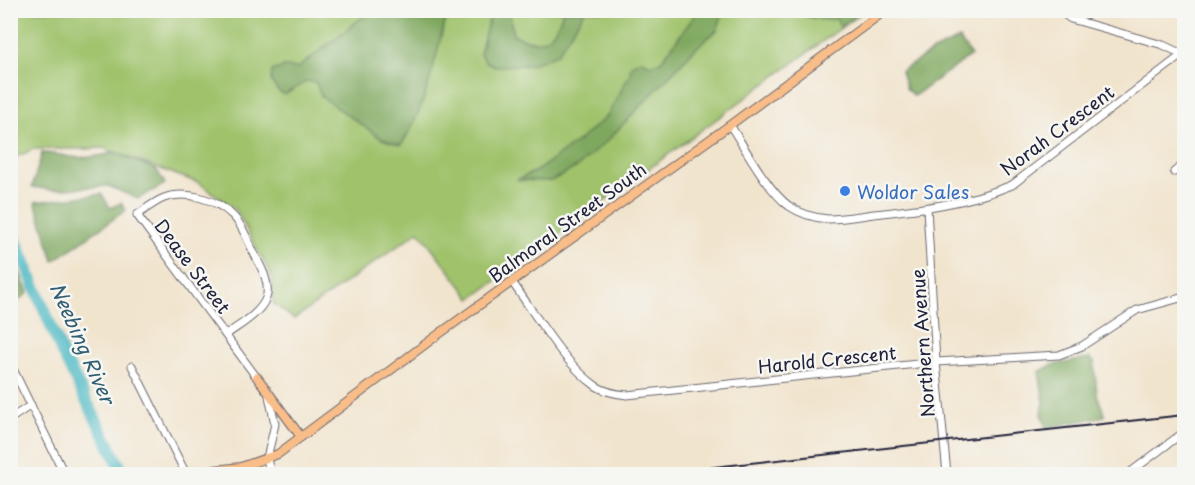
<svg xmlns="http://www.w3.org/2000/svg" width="1195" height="485" font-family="'Playpen Sans',sans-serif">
	<rect width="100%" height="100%" fill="#f6f6f2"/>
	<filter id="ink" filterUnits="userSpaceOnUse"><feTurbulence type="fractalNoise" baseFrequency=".0167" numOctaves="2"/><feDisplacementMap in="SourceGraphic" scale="12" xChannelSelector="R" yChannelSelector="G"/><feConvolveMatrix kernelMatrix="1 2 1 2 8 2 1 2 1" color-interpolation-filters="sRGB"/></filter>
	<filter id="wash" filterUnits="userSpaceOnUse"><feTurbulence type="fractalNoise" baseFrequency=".008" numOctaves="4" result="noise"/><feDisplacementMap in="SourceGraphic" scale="24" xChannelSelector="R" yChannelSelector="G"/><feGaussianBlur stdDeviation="1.35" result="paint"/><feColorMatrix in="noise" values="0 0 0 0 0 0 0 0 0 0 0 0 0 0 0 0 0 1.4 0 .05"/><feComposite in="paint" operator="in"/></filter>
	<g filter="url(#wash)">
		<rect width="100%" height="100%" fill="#f1e4cd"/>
		<path fill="#9fc26b" stroke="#607253" stroke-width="1.5" d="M 10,11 L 864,11 L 471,299 L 419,231 L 294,319 L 273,303 L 272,277 L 236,210 L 199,183 L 103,148 L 85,149 L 34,149 L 16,157 L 11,155 Z"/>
		<g fill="#7fa85f" stroke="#50654d" stroke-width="1.5">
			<path d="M 370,11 L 448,11 C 435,55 428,106 401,145 L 382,139 L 322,97 L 316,83 L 307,81 L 284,95 L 277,90 L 271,81 L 272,71 L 284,67 L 298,68 Z"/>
			<path d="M 495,11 L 509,11 L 513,34 C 540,50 555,39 563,11 L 585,11 L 557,54 L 530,65 L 495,66 L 486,62 L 480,54 L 488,22 Z"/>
			<path d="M 694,11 L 730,11 L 722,16 L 717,30 L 696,48 L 609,139 L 577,167 L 551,181 L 517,180 L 538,170 L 581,139 L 607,116 L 630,74 L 631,65 L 642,60 L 650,65 L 661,61 L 693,18 Z"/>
			<path d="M 804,11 L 804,10 L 864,11 L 840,27 L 837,19 C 825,21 814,19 802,15 Z"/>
			<path d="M 959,39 L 971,55 L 914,96 L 906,88 L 901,71 L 933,51 Z"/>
			<path d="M 115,152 L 157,170 L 165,184 L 138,199 L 108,186 L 51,190 L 32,187 L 42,153 C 53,153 61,155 71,157 C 86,159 101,156 115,152 Z"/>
			<path d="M 102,194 L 110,208 L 121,203 L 126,210 L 54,261 L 35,202 Z"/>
			<path d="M 11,252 L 28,293 L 11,306 L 10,306 Z"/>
			<path d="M 1090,358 L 1094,362 L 1097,394 L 1105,416 L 1046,428 L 1042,414 L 1044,401 L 1039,372 L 1052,365 Z"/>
		</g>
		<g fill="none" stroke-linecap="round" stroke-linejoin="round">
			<path stroke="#49b7c3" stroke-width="12" d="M 10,226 L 63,355 L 124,474"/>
		</g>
	</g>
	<g filter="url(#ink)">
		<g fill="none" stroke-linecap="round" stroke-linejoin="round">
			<defs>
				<g id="minor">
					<path d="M 1058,10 L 1071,19 L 1163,45 L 1184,55"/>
					<path d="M 730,125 C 745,148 768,191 789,206 C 801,214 814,218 828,219 C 843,219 859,216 874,214 C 921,209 968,203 1012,185 L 1183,54"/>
					<path d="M 1174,172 L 1184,164"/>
					<path d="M 927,208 L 936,362 L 947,474"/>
					<path d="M 512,282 C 536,315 563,363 596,386 C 605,392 617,394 627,395 L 936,362 L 1059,355 L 1082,346 L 1137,310 L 1184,297"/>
					<path d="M 226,335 C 239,325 260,314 266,298 C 271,284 261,267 255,255 C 248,242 243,225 232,215 C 216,199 186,190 164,198 C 154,202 146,209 137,215 L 260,382"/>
					<path d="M 10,363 L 61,467"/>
					<path d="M 132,366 L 186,474"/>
					<path d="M 269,396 L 275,424 L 267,458 L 270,474"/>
					<path d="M 10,419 L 31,405"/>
					<path d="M 1128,474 L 1184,432"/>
				</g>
				<g id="major">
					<path d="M 257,377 L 301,437"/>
					<path d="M 178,474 L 241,467 L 278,454 L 439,334 L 730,125 L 886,10"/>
				</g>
			</defs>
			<use href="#minor" stroke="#6a666e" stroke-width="9"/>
			<use href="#major" stroke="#6a666e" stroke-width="10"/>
			<use href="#minor" stroke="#fff" stroke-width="7"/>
			<use href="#major" stroke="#f8bd88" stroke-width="8"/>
			<path stroke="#22223b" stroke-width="2" d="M 650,474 L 1184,415"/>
		</g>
	</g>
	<circle fill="#3f7fe0" stroke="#f6f6f2" stroke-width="2" cx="845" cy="191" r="6"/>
	<g text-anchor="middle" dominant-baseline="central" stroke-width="5" stroke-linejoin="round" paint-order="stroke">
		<g font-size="18" fill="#22223b" stroke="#f6f6f2">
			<text transform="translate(1057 130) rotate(-37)">Norah Crescent</text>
			<text transform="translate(567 222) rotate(-36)">Balmoral Street South</text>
			<text transform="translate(193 266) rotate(53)">Dease Street</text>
			<text transform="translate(922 343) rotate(-94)">Northern Avenue</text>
			<text transform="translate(827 359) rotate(-6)">Harold Crescent</text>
		</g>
		<g font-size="18" fill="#366cbe" stroke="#f6f6f2" text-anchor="start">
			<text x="857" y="191">Woldor Sales</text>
		</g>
		<g font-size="20" font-style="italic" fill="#325e71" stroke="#f6f6f2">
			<text transform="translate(83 343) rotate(66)">Neebing River</text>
		</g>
	</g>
	<rect width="1195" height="485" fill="none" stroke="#f6f6f2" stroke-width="36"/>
</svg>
